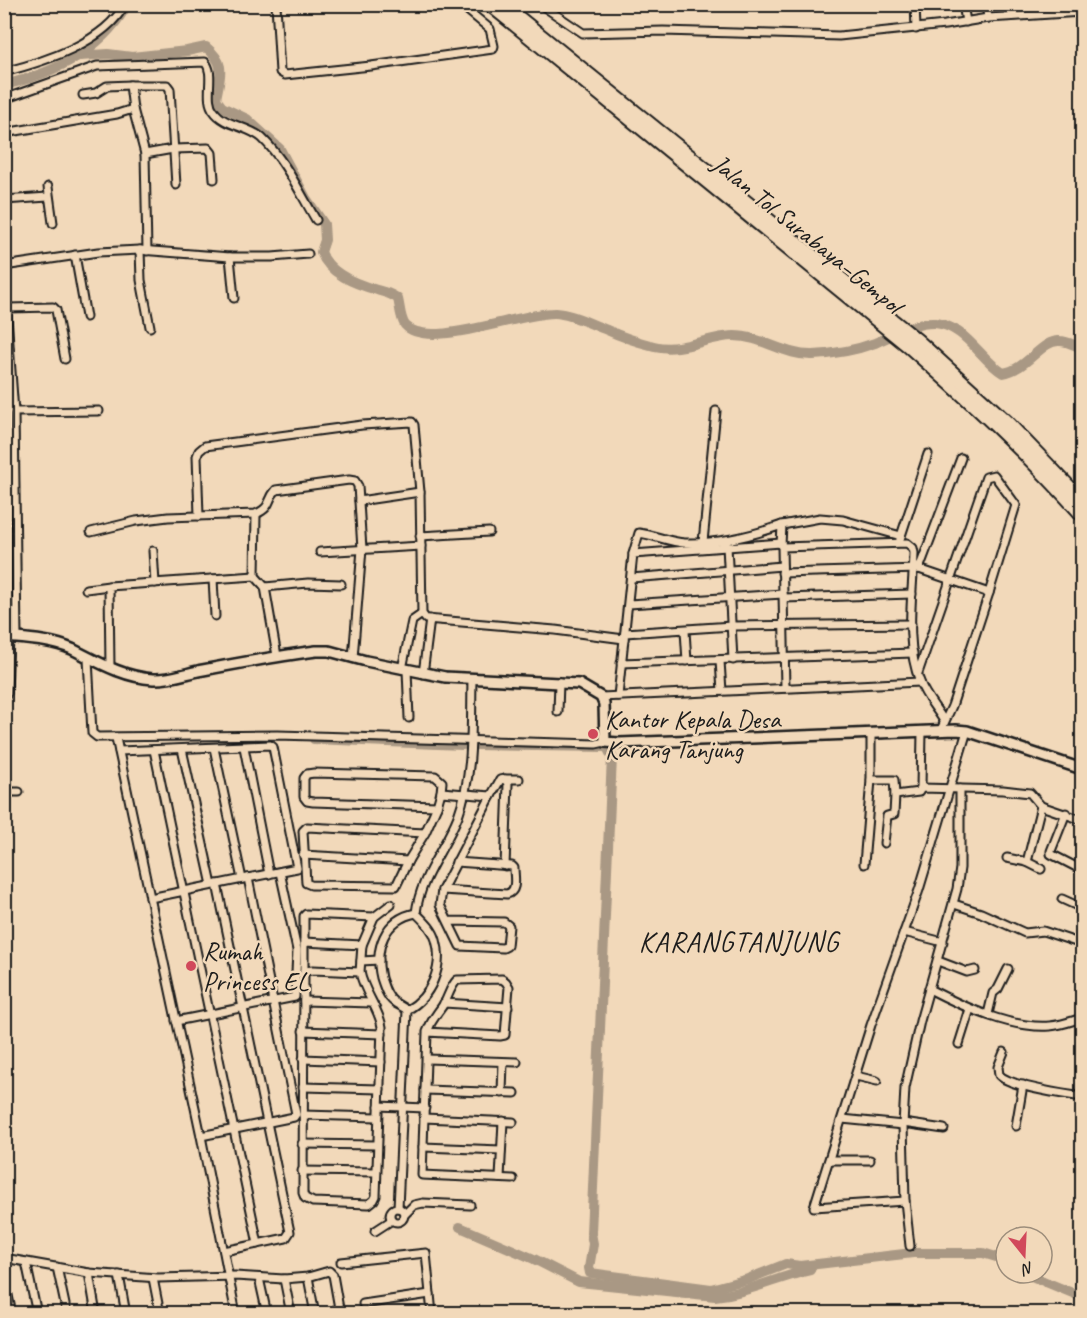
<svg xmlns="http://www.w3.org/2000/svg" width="1087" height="1318" font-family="Caveat,sans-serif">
	<rect width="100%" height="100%" fill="#f2d9ba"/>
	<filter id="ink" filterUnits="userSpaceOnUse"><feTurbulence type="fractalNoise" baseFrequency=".0167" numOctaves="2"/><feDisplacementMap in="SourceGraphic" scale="12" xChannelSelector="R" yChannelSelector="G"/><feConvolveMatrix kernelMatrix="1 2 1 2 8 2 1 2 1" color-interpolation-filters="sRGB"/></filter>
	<g filter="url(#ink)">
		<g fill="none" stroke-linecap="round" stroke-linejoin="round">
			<g stroke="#a99884" stroke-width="10">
				<path d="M 80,56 L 108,54 L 132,57 L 187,51 L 206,47 C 227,64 220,75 216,99 L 222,107 L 247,119 L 280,149 L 306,198 L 324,224 L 325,240 L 321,252 C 329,274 355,284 377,290 C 386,293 391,293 398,299 C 400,306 400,318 405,325 C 428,351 521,312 555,313 C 573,314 590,324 607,330 C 622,337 638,342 654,346 C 682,353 707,336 734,336 C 762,336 785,356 813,355 C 834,354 856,350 875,343 C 895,335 914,322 935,323 C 966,326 979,358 1003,373 C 1027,370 1042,339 1060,341 C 1067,341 1076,346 1082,348"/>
				<path d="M 4,85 C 52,74 98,52 124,10"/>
				<path d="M 314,739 L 463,745"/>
				<path d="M 476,745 L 607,747 L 612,757 L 591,1233 L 593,1244 L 589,1268 L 590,1273 L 711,1289 L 748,1279 L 786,1264 L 800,1266 L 913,1253 L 983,1253 L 1006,1260"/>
				<path d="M 460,1227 L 534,1259 L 579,1282 L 715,1296 C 748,1293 778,1277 810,1270"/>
				<path d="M 1024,1273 L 1082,1297"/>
			</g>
			<defs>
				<g id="street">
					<path d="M 276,4 L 280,72 L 285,75 L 371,66 L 493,49 L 494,46 L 490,29 L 460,4"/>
					<path d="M 540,4 L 583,33 L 663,31 L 839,36 L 945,25 L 988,18 L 1082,12"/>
					<path d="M 915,4 L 916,29"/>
					<path d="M 963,4 L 966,22"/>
					<path d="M 986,4 L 988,18"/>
					<path d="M 4,72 C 43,62 105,43 125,4"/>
					<path d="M 83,95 L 96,93 L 107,86 L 130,85"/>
					<path d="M 4,99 L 97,66 L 205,62 C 216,74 203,98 214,111 C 224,126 249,126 262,138 C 285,160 300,193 316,220"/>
					<path d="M 4,133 L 117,114 L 133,109"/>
					<path d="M 145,154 L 133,109 L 130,85 L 167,85 L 170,89 L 176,185"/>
					<path d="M 48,187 L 53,223"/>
					<path d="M 4,200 L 48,197"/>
					<path d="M 140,250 L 141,280 L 150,327"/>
					<path d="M 147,251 L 145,154 L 173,149 L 208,148 L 212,153 L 214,179"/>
					<path d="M 75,255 L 86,317"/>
					<path d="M 230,257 L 234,298"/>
					<path d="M 4,266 L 98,252 L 140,250 L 230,257 L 272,257 L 308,254"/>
					<path d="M 4,276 L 14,412 L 17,638"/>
					<path d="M 8,308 L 53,307 L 56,310 L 65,359"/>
					<path d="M 14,412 L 99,411"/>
					<path d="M 359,501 L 420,492 L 422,614 L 426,619 L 555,630 L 624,639"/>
					<path d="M 256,514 L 255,576 L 265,587 L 277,656"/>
					<path d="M 199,516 L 197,456 L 199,451 L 205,446 L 362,425 L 412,422 L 414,425 L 420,492"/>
					<path d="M 782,525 L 820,518 L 843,520 L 901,536"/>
					<path d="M 91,532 L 136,521 L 168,517 L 256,514 C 273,506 266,501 276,490 L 349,480 L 355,481 L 358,486 L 362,549 L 353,658"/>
					<path d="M 420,536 L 489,532"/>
					<path d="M 900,539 L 928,454"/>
					<path d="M 703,542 L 716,411"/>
					<path d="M 725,543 L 727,546 L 733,660"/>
					<path d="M 153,551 L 155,583"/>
					<path d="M 320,552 L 421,546"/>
					<path d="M 633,554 L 639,533 C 655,535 669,542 685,543 C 718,544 751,536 782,525 L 781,545"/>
					<path d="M 919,569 L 961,458"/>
					<path d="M 782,573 L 919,569 L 989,593"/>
					<path d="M 631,578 L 782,566"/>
					<path d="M 213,579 L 215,616"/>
					<path d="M 265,587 L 308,583 L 341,584"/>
					<path d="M 86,589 L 109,586"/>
					<path d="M 784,598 L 912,594"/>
					<path d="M 629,604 L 783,594"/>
					<path d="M 685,631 L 687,661"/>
					<path d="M 625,633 L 732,626 L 911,624"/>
					<path d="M 88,659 L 92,733 L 97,737 L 278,735 L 596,744 L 605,742"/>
					<path d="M 720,661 L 722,691"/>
					<path d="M 621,663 L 913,653"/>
					<path d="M 110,668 L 109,586 L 255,576"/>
					<path d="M 402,669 L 412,621 L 422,614"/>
					<path d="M 407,670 L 409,718"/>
					<path d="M 918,673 L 986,477 L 994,475 L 1016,505 L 989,593 L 952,706 L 941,730"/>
					<path d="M 423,674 L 430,619"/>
					<path d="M 785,688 L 782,547 L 907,543 L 913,548 L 914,553 C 913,595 904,642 920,682 C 925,696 937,709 944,721"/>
					<path d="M 618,696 L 633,554 L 781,543"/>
					<path d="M 601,697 L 920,682"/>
					<path d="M 4,699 L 7,693 L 9,637"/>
					<path d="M 558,712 L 559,682"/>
					<path d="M 116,738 L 201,1136 L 236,1314"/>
					<path d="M 244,747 L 269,874"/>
					<path d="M 214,748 L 242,879"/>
					<path d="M 182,749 L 212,885"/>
					<path d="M 154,750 L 258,1244"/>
					<path d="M 119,751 L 270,745 L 273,747 L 297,868 L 150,898"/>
					<path d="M 314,773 L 435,776 L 442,782 L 441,792 L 437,806 L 313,802 L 307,801 L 304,797 L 304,778 L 307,774 Z"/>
					<path d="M 505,779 L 519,779"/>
					<path d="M 871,780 L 894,780 L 895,795 L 919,792 L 921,788 L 1003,790 L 1030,793 L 1041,806 L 1082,820"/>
					<path d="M 921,788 L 922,731"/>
					<path d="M 960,789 L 960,868 L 957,889 L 920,1021 L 905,1088 L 903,1125 L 905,1201 L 814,1207 L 871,1025 L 919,890 L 967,731"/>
					<path d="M 4,792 L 19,792"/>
					<path d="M 441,792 L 491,796 L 442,890 L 440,905 L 460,946 L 503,948 L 507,946 L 509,926 L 504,922 L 448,921"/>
					<path d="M 491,796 L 500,780 L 505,779 L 508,784 L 505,866"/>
					<path d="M 1066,813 L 1051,851 L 1051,854 L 1082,870"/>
					<path d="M 425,833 L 307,827 L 303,831 L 306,883 L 311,885 L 396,886 L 408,861 L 425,833 L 437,806"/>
					<path d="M 884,843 L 887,816 L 894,814 L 895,795"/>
					<path d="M 303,855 L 408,861"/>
					<path d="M 1007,858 L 1027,862 L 1041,869"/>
					<path d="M 1027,862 L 1041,806"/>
					<path d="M 864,864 L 871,780 L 871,734"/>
					<path d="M 217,884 L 290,1232 L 286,1238 L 224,1251"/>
					<path d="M 442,890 L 507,894 C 518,891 514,877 514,868 L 512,866 L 456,862"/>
					<path d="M 1062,899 L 1082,908"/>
					<path d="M 954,904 L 981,913 L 1025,933 L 1043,931 L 1082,944"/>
					<path d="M 904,932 L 943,942"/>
					<path d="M 304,942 L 362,945"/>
					<path d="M 361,961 L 379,960"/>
					<path d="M 938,961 L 967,972 L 975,970"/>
					<path d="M 313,970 L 360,972 C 364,993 379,1008 382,1027 L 376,1196 L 374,1200 L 369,1204 L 313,1202 L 305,1198 L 303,1193 L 304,971 Z"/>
					<path d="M 304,971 L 304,916 L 306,914 L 374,917"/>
					<path d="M 360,972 L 362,945 L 374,917 L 391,904"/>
					<path d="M 929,989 C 964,1007 1011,1029 1050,1026 C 1062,1025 1072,1021 1082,1018"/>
					<path d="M 304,1001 L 372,1003"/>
					<path d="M 444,1003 L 508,1007"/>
					<path d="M 407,1010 C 431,997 444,967 436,940 C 433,929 424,921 416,913 C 420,877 445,849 458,816 C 474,773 471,724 472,679"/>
					<path d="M 407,1010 C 403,1007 398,1005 394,1002 C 387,997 384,987 381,978 C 374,949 384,919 416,913"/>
					<path d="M 988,1014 L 993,993 L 998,989 L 1008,969"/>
					<path d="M 176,1021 L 295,997 L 297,950 L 280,872"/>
					<path d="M 303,1031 L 382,1034"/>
					<path d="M 427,1032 L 500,1036 L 505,1035 L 509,987 L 506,982 L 502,979 L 457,980 C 451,986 449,994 445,1002 C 437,1015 433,1016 427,1032 L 422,1175 L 513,1179"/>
					<path d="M 959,1044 L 970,1009"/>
					<path d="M 1004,1052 L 998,1067 L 999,1075 C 1011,1087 1064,1094 1082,1097"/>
					<path d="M 303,1059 L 381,1062"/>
					<path d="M 427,1059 L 517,1062"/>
					<path d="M 856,1076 L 877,1081"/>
					<path d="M 303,1087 L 380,1089"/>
					<path d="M 425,1090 L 515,1093"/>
					<path d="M 502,1093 L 503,1062"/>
					<path d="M 379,1106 L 425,1108"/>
					<path d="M 303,1115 L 378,1117"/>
					<path d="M 424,1118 L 513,1122"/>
					<path d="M 842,1119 L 903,1125"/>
					<path d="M 903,1123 L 944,1129"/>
					<path d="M 1016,1126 L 1023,1085"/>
					<path d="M 201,1136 L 294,1117 L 296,1114 L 248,878"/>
					<path d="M 302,1144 L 377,1145"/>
					<path d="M 423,1147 L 501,1150"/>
					<path d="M 830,1160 L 870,1160"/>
					<path d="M 302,1171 L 376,1172"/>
					<path d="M 500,1178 L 503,1121"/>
					<path d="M 905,1201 L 910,1246"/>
					<path d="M 398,1208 L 407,1010"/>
					<circle cx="397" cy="1215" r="7"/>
					<path d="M 404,1215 L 414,1205 L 423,1203 L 470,1205"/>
					<path d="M 375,1231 L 392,1220"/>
					<path d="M 4,1258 L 89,1273 L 158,1278 L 235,1276 L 284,1279 L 308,1277 L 329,1271 L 333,1275 L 340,1314"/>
					<path d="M 26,1262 L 37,1314"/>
					<path d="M 341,1262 L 426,1253 L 432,1314"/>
					<path d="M 57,1267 L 67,1314"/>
					<path d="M 89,1273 L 96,1314"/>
					<path d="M 119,1275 L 126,1314"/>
					<path d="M 4,1277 L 12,1314"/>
					<path d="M 308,1277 L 315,1314"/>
					<path d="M 153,1278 L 160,1314"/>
					<path d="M 259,1278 L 267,1314"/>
					<path d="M 284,1279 L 291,1314"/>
					<path d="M 363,1304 L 430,1294"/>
				</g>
				<path id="secondary" d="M 4,637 C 26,639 52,640 72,649 C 98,662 123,677 153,679 C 169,680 187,673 203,670 C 240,663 278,656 316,651 L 329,651 L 366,661 L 445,677 L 579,684 L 601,697 L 604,704 L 605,742 L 619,743 L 956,730 L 967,731 L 1082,769"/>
				<g id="highway">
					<path d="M 489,4 L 907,345 C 968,399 1028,454 1082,515"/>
					<path d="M 502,4 L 917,340 L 1008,423 L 1082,500"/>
				</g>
			</defs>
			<use href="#street" stroke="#1c1c1c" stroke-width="11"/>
			<use href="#secondary" stroke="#1c1c1c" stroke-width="14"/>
			<use href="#highway" stroke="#1c1c1c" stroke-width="16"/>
			<use href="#street" stroke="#f2d9ba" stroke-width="7"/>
			<use href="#secondary" stroke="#f2d9ba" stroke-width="9"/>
			<use href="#highway" stroke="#f2d9ba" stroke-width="12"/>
		</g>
	</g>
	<g fill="#d1495b" stroke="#f2d9ba" stroke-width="2">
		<circle cx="593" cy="734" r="6"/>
		<circle cx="191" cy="966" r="6"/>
	</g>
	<g text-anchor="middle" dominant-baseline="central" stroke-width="5" stroke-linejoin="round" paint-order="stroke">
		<g font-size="26" fill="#1c1c1c" stroke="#f2d9ba">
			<text transform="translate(807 234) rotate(39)">Jalan Tol Surabaya–Gempol</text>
		</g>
		<g font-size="26" fill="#1c1c1c" stroke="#f2d9ba" text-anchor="start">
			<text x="605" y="719">Kantor Kepala Desa<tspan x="605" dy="30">Karang Tanjung</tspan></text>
			<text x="203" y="951">Rumah<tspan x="203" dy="30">Princess EL</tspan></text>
		</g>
		<g font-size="28" letter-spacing="1.5" fill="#1c1c1c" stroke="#f2d9ba">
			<text x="739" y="941">KARANGTANJUNG</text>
		</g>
	</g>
	<rect width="1087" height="1318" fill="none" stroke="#f2d9ba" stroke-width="24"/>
	<rect x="12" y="12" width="1063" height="1294" fill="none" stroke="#1c1c1c" stroke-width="2" filter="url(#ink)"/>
	<g transform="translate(1024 1255) rotate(162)"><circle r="28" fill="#f2d9ba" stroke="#9c8d7b" stroke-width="1.5"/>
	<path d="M0-4.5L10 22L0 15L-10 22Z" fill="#d1495b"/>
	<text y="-9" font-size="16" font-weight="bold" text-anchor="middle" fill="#1c1c1c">N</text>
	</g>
</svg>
